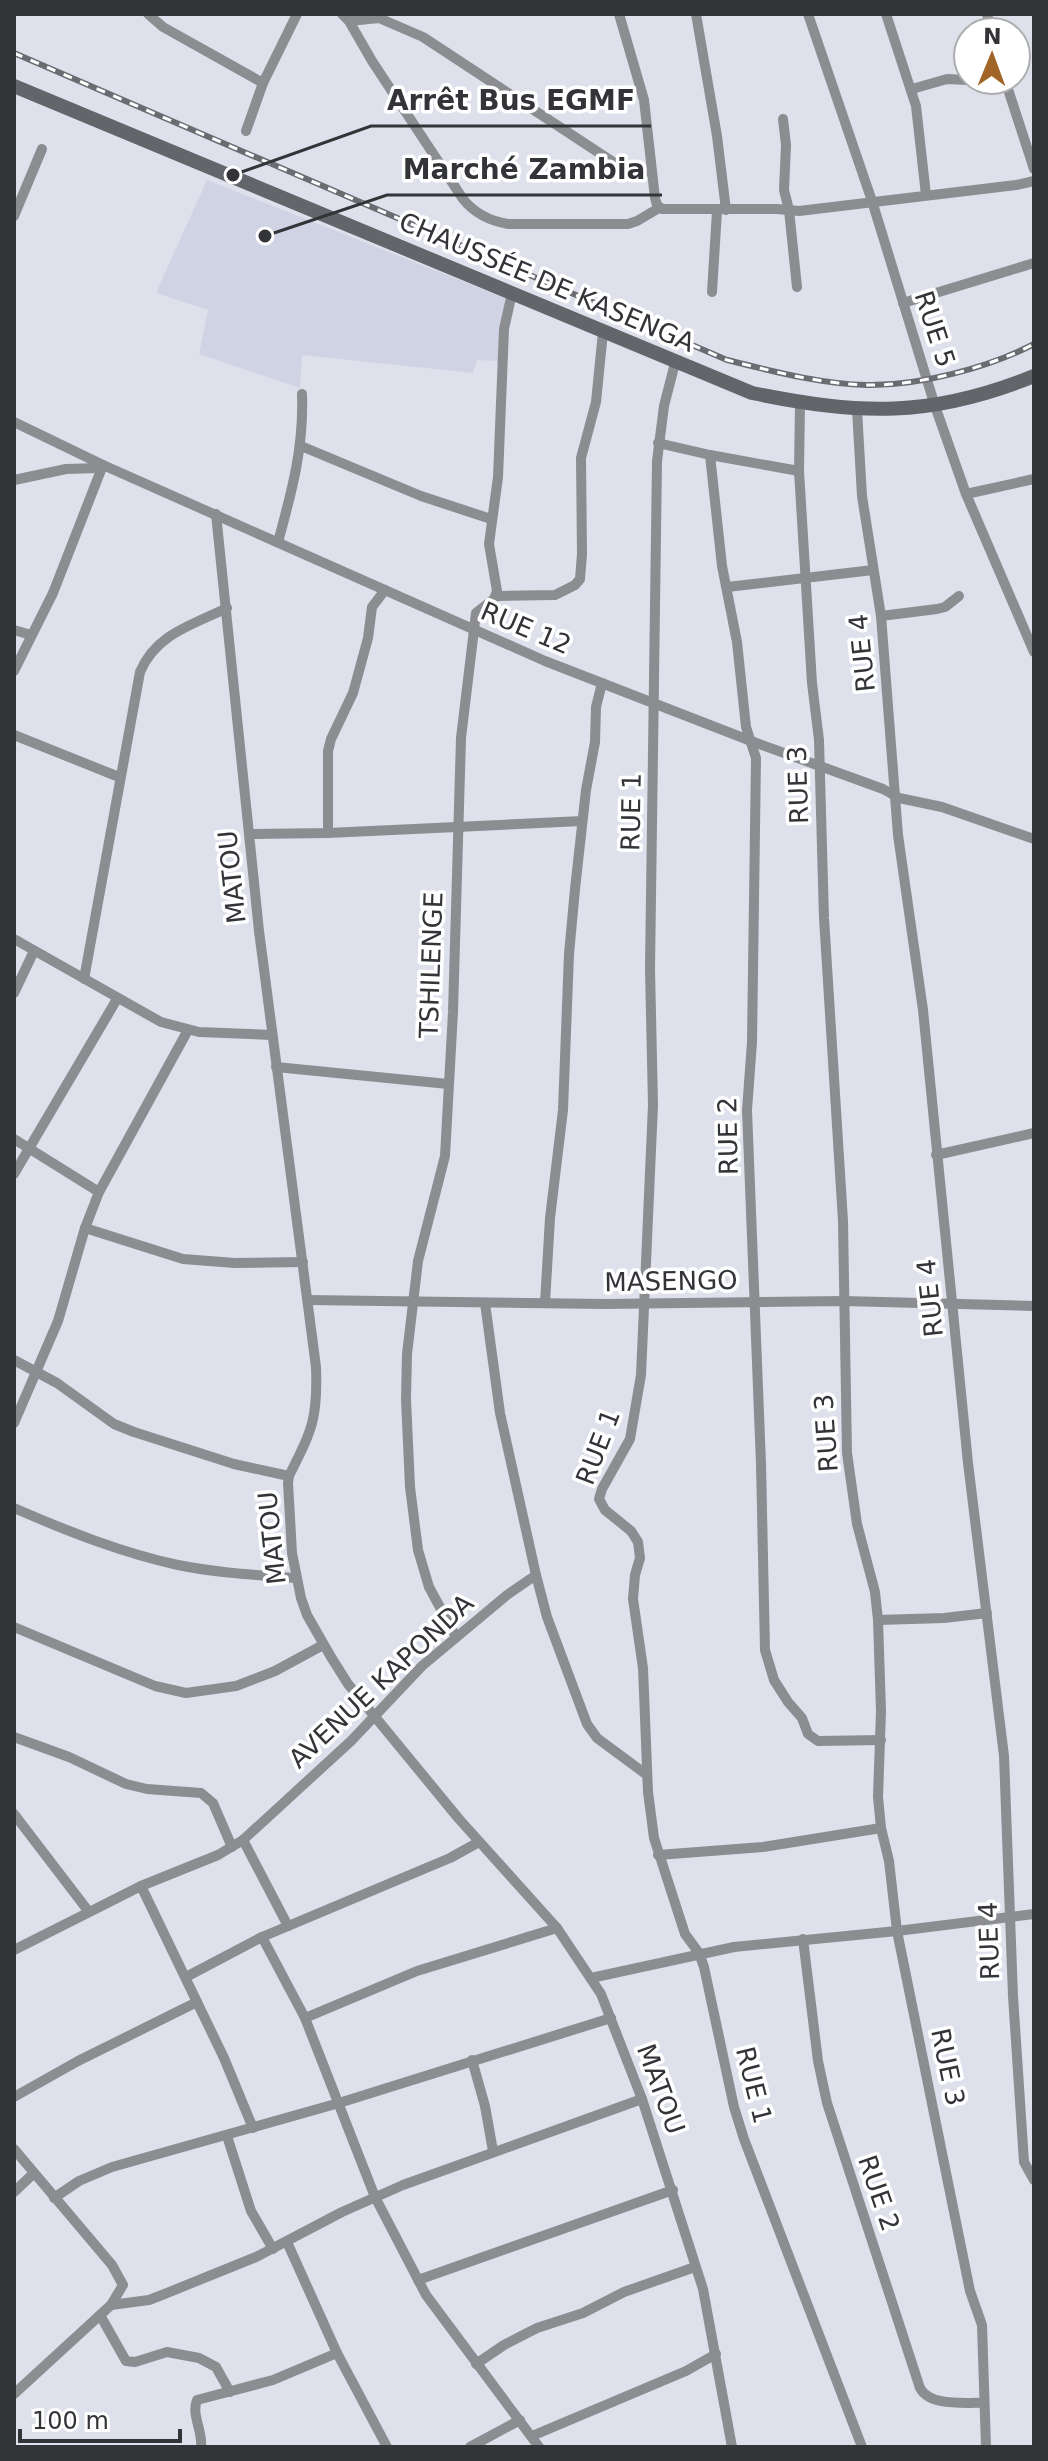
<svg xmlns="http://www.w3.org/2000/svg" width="1048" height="2461" font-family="'DejaVu Sans',sans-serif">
	<rect width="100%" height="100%" fill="#dee1eb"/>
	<path fill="#cfd3e4" d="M 207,180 L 505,298 L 499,361 L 477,360 L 473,373 L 302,355 L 300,388 L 199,354 L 208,310 L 156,293 Z"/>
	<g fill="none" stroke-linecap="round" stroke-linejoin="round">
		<g stroke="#8b8d91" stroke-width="10">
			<path d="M 148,14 L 163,27 L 263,83"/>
			<path d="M 342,14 L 349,21 L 372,61 L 463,199 C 475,214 490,221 508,224 L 628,224 L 637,221 L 659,208"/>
			<path d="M 619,14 L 644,100 L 655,198 L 657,205 L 662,209 L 777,209 L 799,211 L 1016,185 L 1034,181"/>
			<path d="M 696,14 L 717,136 L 726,210"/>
			<path d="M 808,14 L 872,201 L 935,406 L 966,494 L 1034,652"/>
			<path d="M 886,14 L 916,106 L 926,195"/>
			<path d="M 987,14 L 992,32"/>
			<path d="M 349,21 L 379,18 L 423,37 L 613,162 L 633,170 L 652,172"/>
			<path d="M 1005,80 L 1034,169"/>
			<path d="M 912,89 L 947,79 L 968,80"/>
			<path d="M 783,119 L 786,145 L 784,190 L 789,210 L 797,287"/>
			<path d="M 246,131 L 263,83 L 297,14"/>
			<path d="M 14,216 L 42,149"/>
			<path d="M 712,292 L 717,211"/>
			<path d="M 903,303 L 1034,263"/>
			<path d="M 675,363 L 664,406 L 657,461 L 650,969 L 653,1105 L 641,1375 L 630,1439 L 602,1489 L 599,1499 L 605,1510 L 631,1531 L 638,1542 L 640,1558 L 635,1575 L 633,1599 L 643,1668 L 648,1792 L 654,1838 L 685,1934 L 699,1953 L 704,1967 L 734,2107 L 744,2139 L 862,2447"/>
			<path d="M 800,403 L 799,471 L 812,683 L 819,740 L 824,918 L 843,1221 L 847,1453 L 857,1524 L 875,1592 L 878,1620 L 881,1711 L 878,1797 L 881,1828 L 889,1861 L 897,1931 L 970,2291 L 982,2325 L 986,2447"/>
			<path d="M 857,410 L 862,496 L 881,616 L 898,835 L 923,1010 L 968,1463 L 1004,1756 L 1013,1996 L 1024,2162 L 1034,2180"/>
			<path d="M 14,422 L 103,465 L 545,661 L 751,741 L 883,789 L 899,798 L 942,807 L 1034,839"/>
			<path d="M 658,443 L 710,455 L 799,471"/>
			<path d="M 301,446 L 421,496 L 491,519"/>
			<path d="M 710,455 L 722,566 L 737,642 L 746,727 L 756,758 L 752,1042 L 747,1110 L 761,1464 L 765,1650 L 774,1680 L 788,1702 L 802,1718 L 808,1734 L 818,1741 L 881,1740"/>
			<path d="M 14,480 L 66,469 L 100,468"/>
			<path d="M 966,494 L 1034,479"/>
			<path d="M 216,514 L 259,931 L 316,1367 C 318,1419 312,1430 289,1476 L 288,1483 L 292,1553 L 301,1598 L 307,1615 L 331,1657 L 348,1684 L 459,1819 L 557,1928 L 601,1994 L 642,2099 L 703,2289 L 732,2447"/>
			<path d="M 278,542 C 292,491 304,447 302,394"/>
			<path d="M 727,587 L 873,570"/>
			<path d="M 496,596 L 555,595 L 575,585 L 580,579 L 582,554 L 581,458 L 596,402 L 603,332"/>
			<path d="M 881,616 L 937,609 L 945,607 L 959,596"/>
			<path d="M 14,630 L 31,635"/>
			<path d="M 14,671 L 53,593 L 103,465"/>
			<path d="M 14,735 L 119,777"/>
			<path d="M 328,833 L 328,751 L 331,739 L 353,693 L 368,638 L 372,607 L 385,590"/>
			<path d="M 249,834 L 328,833 L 582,821"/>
			<path d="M 14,939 L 161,1022 L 199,1032 L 272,1035"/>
			<path d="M 84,979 L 140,672 C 156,634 192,625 227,608"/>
			<path d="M 14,993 L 34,951"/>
			<path d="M 276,1067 L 448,1084"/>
			<path d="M 14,1139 L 99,1192"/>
			<path d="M 936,1155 L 1034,1133"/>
			<path d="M 14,1174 L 117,999"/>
			<path d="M 85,1228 L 183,1259 L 235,1263 L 303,1262"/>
			<path d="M 308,1300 L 605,1304 L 843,1301 L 1034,1306"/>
			<path d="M 485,1303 L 500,1413 L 536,1575 L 547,1617 L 587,1724 L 597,1738 L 647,1775"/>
			<path d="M 545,1303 L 550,1218 L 563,1110 L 569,954 L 575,889 L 586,790 L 595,742 L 596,707 L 602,683"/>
			<path d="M 14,1360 L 57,1383 L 114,1424 L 134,1432 L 234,1464 L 289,1476"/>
			<path d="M 14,1423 L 58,1321 L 85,1228 L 99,1192 L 188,1030"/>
			<path d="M 14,1508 C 67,1531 122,1553 178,1565 C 217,1573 257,1575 296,1578"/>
			<path d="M 878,1620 L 944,1618 L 987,1613"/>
			<path d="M 14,1627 L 155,1686 L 186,1693 L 236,1686 L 275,1671 L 323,1645"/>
			<path d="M 456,1637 L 429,1587 L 418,1550 L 410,1487 L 406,1399 L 407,1354 L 418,1261 L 445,1156 L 453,1012 L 461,738 L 476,613 L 494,599 L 497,591 L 489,544 L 498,477 L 504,329 L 512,293"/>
			<path d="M 14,1737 L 69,1757 L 126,1784 L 147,1789 L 201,1793 L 213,1803 L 232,1847"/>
			<path d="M 14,1814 L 89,1912"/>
			<path d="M 243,1840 L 288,1926"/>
			<path d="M 658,1855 L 763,1847 L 881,1828"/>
			<path d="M 141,1886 L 224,2058 L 253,2128"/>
			<path d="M 262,1937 L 305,2018 L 375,2197 L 426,2295 L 539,2447"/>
			<path d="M 803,1939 L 818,2061 L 827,2103 L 920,2388 C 930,2407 965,2402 984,2403"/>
			<path d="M 14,1950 L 141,1886 L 218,1855 L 243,1840 L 351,1741 L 422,1666 L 507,1595 L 536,1575"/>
			<path d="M 186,1977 L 262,1937 L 450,1858 L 479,1842"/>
			<path d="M 591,1978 L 734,1947 L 897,1931 L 1034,1914"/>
			<path d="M 305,2018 L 417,1971 L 557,1928"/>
			<path d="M 472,2060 L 485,2106 L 493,2151"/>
			<path d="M 14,2097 L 78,2061 L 197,2002"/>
			<path d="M 227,2136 L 251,2211 L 273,2249"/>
			<path d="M 14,2149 L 112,2265 L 123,2285 L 111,2305 L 14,2394"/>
			<path d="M 14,2192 L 33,2174"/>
			<path d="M 54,2198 L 79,2181 L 112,2167 L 339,2103 L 611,2018"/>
			<path d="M 287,2242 L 337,2353 L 387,2447"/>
			<path d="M 418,2280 L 673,2190"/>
			<path d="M 111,2305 L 149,2300 L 162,2295 L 256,2257 L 342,2212 L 403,2185 L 642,2099"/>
			<path d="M 100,2315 L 126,2361 L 135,2362 L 167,2352 L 199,2358 L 216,2367 L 230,2392"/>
			<path d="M 476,2364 L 504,2345 L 537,2328 L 583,2313 L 624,2292 L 695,2267"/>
			<path d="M 532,2436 L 686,2371 L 716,2354"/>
			<path d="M 201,2447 C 203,2431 191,2415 197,2400 L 273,2380 L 337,2353"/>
			<path d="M 470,2447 L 520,2420"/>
		</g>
		<path stroke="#63656b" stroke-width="14" d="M 14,86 L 752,393 C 860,415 930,418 1034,376"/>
		<defs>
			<path id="rail" d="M 14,53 L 727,360 C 772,371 820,384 867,385 C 918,386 988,368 1034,344"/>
		</defs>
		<use href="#rail" stroke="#6a6c72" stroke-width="6"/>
		<use href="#rail" stroke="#fff" stroke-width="3" stroke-dasharray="9" stroke-linecap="butt"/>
	</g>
	<g text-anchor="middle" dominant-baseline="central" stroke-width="7" stroke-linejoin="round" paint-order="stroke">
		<g font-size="26" fill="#333438" stroke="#fff">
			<text transform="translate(547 282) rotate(23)">CHAUSSÉE DE KASENGA</text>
			<text transform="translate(935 329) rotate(72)">RUE 5</text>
			<text transform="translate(526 628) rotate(23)">RUE 12</text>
			<text transform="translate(862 653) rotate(-96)">RUE 4</text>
			<text transform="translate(798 785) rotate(-92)">RUE 3</text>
			<text transform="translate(631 812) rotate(-89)">RUE 1</text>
			<text transform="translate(232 877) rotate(-96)">MATOU</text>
			<text transform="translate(431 965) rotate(-88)">TSHILENGE</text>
			<text transform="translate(728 1136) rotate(-91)">RUE 2</text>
			<text transform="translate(671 1281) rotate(-1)">MASENGO</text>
			<text transform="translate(930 1298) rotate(-96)">RUE 4</text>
			<text transform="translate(826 1433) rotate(-94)">RUE 3</text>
			<text transform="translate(598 1447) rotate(-69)">RUE 1</text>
			<text transform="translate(272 1538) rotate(-96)">MATOU</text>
			<text transform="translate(381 1681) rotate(-43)">AVENUE KAPONDA</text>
			<text transform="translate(989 1941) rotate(-92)">RUE 4</text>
			<text transform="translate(948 2067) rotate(78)">RUE 3</text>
			<text transform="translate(754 2085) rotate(76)">RUE 1</text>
			<text transform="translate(661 2089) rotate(70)">MATOU</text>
			<text transform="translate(879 2193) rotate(71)">RUE 2</text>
		</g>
	</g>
	<path fill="none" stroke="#333438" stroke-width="3" d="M233 175L371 126H651M265 236L387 195H662"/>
	<g fill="#333438" stroke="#fff" stroke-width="3">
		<circle cx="233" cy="175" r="8"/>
		<circle cx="265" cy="236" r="8"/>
	</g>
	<g font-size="28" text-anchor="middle" font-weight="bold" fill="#333438" stroke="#fff" stroke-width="7" stroke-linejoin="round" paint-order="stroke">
		<text x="511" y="110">Arrêt Bus EGMF</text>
		<text x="524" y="179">Marché Zambia</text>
	</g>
	<rect width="1048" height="2461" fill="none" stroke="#333438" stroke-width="32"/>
	<g transform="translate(992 56) rotate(1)"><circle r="38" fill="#ffffff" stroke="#adaeaf" stroke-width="2"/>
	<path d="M0-6L14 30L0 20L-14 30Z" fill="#a16627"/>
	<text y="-12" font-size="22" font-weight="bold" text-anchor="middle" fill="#333438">N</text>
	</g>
	<path d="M20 2429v12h160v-12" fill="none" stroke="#333438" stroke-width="4"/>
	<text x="32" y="2429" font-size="24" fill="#333438" stroke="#ffffff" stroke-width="6" paint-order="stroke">100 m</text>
</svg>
